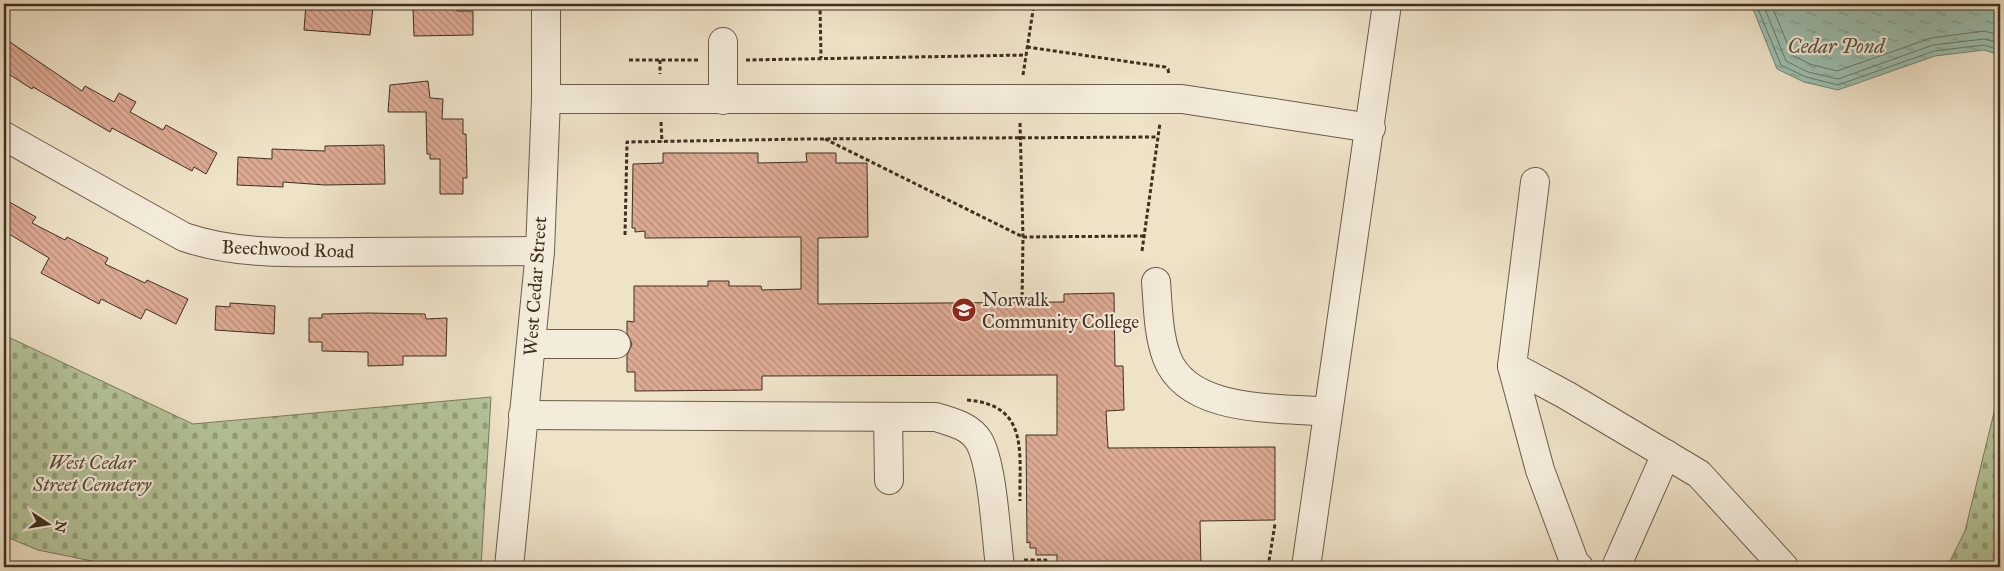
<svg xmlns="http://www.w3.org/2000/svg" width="2004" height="571" font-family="'IM FELL Great Primer',serif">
	<defs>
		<pattern id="cemetery-stones" width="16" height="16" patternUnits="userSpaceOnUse" patternTransform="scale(1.25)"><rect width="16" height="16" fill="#b4c499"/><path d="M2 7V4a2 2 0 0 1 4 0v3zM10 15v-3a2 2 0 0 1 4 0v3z" fill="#94a07c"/></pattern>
		<pattern id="water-ripples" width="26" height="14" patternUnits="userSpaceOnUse" patternTransform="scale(1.25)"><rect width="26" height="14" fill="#9bbfb0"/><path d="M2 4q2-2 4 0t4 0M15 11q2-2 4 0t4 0" fill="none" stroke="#809c8f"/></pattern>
		<pattern id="building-back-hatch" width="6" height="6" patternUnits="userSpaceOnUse" patternTransform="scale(1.25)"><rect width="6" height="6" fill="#ddaa93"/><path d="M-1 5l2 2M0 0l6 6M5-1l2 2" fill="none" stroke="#b58b78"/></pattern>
	</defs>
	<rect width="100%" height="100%" fill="#eee2c7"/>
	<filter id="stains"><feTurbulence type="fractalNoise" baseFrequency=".004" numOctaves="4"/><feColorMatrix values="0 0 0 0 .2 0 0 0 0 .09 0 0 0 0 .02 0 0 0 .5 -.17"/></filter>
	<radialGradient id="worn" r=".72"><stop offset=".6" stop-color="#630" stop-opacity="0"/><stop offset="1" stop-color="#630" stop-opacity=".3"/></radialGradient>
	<g fill="url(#cemetery-stones)" stroke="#7a7a5c">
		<path d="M 4,335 L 193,424 L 491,397 L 481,567 L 121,567 L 38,550 L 4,536 Z"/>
		<path d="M 2000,388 L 2000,567 L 1947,567 L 1965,531 Z"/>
	</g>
	<path fill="url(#water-ripples)" stroke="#778576" d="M 1751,4 L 2000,4 L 2000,55 L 1984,50 L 1935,56 L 1838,90 L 1804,82 L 1777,69 Z"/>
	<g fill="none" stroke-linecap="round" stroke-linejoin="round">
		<g stroke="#6e7768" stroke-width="1">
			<path d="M 1756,4 L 1781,65 L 1806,77 L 1838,85 L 1934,51 L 1984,45 L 2000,50"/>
			<path d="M 1763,4 L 1786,61 L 1808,72 L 1838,79 L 1933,45 L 1984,39 L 2000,43"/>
			<path d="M 1771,4 L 1792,55 L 1810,64 L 1837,71 L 1931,38 L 1984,31 L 2000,35"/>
		</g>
	</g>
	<g fill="url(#building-back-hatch)" stroke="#402f20">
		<path d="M 306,4 L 373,7 L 370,35 L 304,30 Z"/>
		<path d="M 457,8 L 457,11 L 473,11 L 473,35 L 414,36 L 413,9 Z"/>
		<path d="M 4,38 L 82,91 L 85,86 L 114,102 L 119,93 L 136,102 L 130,112 L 163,130 L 166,125 L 217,153 L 206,174 L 194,167 L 192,171 L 112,128 L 110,132 L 33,87 L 32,89 L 4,71 Z"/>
		<path d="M 428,81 L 430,98 L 443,99 L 442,119 L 463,119 L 463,134 L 466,134 L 467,178 L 463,178 L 463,194 L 440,194 L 440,159 L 430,159 L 430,154 L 427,154 L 426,112 L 388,112 L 390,85 Z"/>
		<path d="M 384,145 L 385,184 L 325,185 L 283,182 L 283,187 L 237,185 L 238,157 L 272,159 L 272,149 L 325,151 L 325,146 Z"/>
		<path d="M 663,153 L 758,153 L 758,163 L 807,162 L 806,153 L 836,153 L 836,163 L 867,163 L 868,237 L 818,238 L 818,304 L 1064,302 L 1064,294 L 1114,293 L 1115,366 L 1123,366 L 1124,410 L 1106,411 L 1108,448 L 1275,447 L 1275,520 L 1200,521 L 1201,567 L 1057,567 L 1057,555 L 1036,555 L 1036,548 L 1030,548 L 1030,542 L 1027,543 L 1026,435 L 1057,435 L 1057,375 L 762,376 L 762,390 L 635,391 L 635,372 L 627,372 L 627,355 L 632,344 L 627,333 L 627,321 L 634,322 L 634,286 L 708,286 L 708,281 L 729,281 L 729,286 L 761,286 L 762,290 L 801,289 L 801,237 L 645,238 L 645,231 L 635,232 L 635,228 L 632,228 L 633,164 L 663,163 Z"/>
		<path d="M 4,199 L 36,217 L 32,223 L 65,240 L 67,237 L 108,258 L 105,264 L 145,283 L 147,280 L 188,299 L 176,324 L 146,309 L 141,319 L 101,299 L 99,304 L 41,273 L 49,258 L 4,231 Z"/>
		<path d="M 230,303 L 275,306 L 274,334 L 215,330 L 216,306 L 230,307 Z"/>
		<path d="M 368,313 L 425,314 L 426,319 L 447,318 L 446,356 L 403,356 L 403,365 L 368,366 L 368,352 L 322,351 L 322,342 L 309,342 L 309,318 L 322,318 L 322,314 Z"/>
	</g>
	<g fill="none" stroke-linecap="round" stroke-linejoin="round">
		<defs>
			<g id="minor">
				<path d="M 546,99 L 1182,99 L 1371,128"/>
				<path d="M 723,100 L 723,42"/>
				<path d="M 4,136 L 184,237 C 239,256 299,252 357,252 C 418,252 479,251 540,251"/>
				<path d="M 1535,182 L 1512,366 L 1566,395 L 1699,474 L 1784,567"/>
				<path d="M 1156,282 C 1158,307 1158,334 1167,358 C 1189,414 1278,407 1328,412"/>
				<path d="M 532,344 L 616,344"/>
				<path d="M 1512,366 L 1540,470 L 1575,564 L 1579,567"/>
				<path d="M 523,415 L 936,417 C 952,422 970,426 979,441 C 993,466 996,536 1000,567"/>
				<path d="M 888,417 L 889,480"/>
				<path d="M 509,567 L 540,251 L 546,99 L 546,4"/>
				<path d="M 1306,567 L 1387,4"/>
				<path d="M 1616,567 L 1666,454"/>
			</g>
		</defs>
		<use href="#minor" stroke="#6c5c4a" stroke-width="30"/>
		<g stroke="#402f20" stroke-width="3" stroke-dasharray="4 2.5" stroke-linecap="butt">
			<path d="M 820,4 L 821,58"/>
			<path d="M 1027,47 L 1165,67 L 1168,69 L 1169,75"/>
			<path d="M 629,60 L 700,60"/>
			<path d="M 660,60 L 660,74"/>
			<path d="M 746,60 L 1026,55"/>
			<path d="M 1023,75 L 1034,4"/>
			<path d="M 661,122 L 662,142"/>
			<path d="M 1020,123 L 1023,237 L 1022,302"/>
			<path d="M 825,139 L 1023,237 L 1144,236"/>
			<path d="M 625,235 L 627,142 L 807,139 L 1158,137"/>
			<path d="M 1142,251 L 1160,123"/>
			<path d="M 967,400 C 1030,405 1019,453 1020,501"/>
			<path d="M 1024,560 L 1046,560 L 1046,567"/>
			<path d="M 1268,567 L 1275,524"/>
		</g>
		<use href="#minor" stroke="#f4ecdb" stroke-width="28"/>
	</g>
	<defs>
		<symbol id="university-disc" viewBox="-11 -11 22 22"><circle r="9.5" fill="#8f2418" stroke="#f4ecdb"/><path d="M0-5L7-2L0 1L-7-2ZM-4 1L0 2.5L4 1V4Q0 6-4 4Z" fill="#fff"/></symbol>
	</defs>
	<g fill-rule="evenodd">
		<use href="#university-disc" x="950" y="296" width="28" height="28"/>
	</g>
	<g text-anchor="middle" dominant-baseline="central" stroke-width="4.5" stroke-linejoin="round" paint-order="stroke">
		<g font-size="19" fill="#402f20" stroke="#f4ecdb">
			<text transform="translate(288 249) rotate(2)">Beechwood Road</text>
			<text transform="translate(535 286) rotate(-86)">West Cedar Street</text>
		</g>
		<g font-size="19" fill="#402f20" stroke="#f4ecdb" text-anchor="start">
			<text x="982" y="299">Norwalk<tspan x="982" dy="22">Community College</tspan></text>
		</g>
		<g font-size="19" font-style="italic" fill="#574d38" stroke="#f4ecdb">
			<text x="92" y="462">West Cedar<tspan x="92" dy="22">Street Cemetery</tspan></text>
		</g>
		<g font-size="20" font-style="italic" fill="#575344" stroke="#f4ecdb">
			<text x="1836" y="46">Cedar Pond</text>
		</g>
	</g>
	<rect width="2004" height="571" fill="none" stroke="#eee2c7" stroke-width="20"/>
	<rect x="5" y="5" width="1994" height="561" fill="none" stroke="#402f20" stroke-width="2.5"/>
	<rect x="10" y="10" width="1984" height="551" fill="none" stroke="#402f20"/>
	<g transform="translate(48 524) rotate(102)" stroke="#f4ecdb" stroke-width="4" paint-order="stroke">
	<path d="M0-4L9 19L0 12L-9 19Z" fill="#402f20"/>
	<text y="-8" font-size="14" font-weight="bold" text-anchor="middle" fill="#402f20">N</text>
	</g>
	<rect width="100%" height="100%" filter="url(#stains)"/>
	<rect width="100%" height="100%" fill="url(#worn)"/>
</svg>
